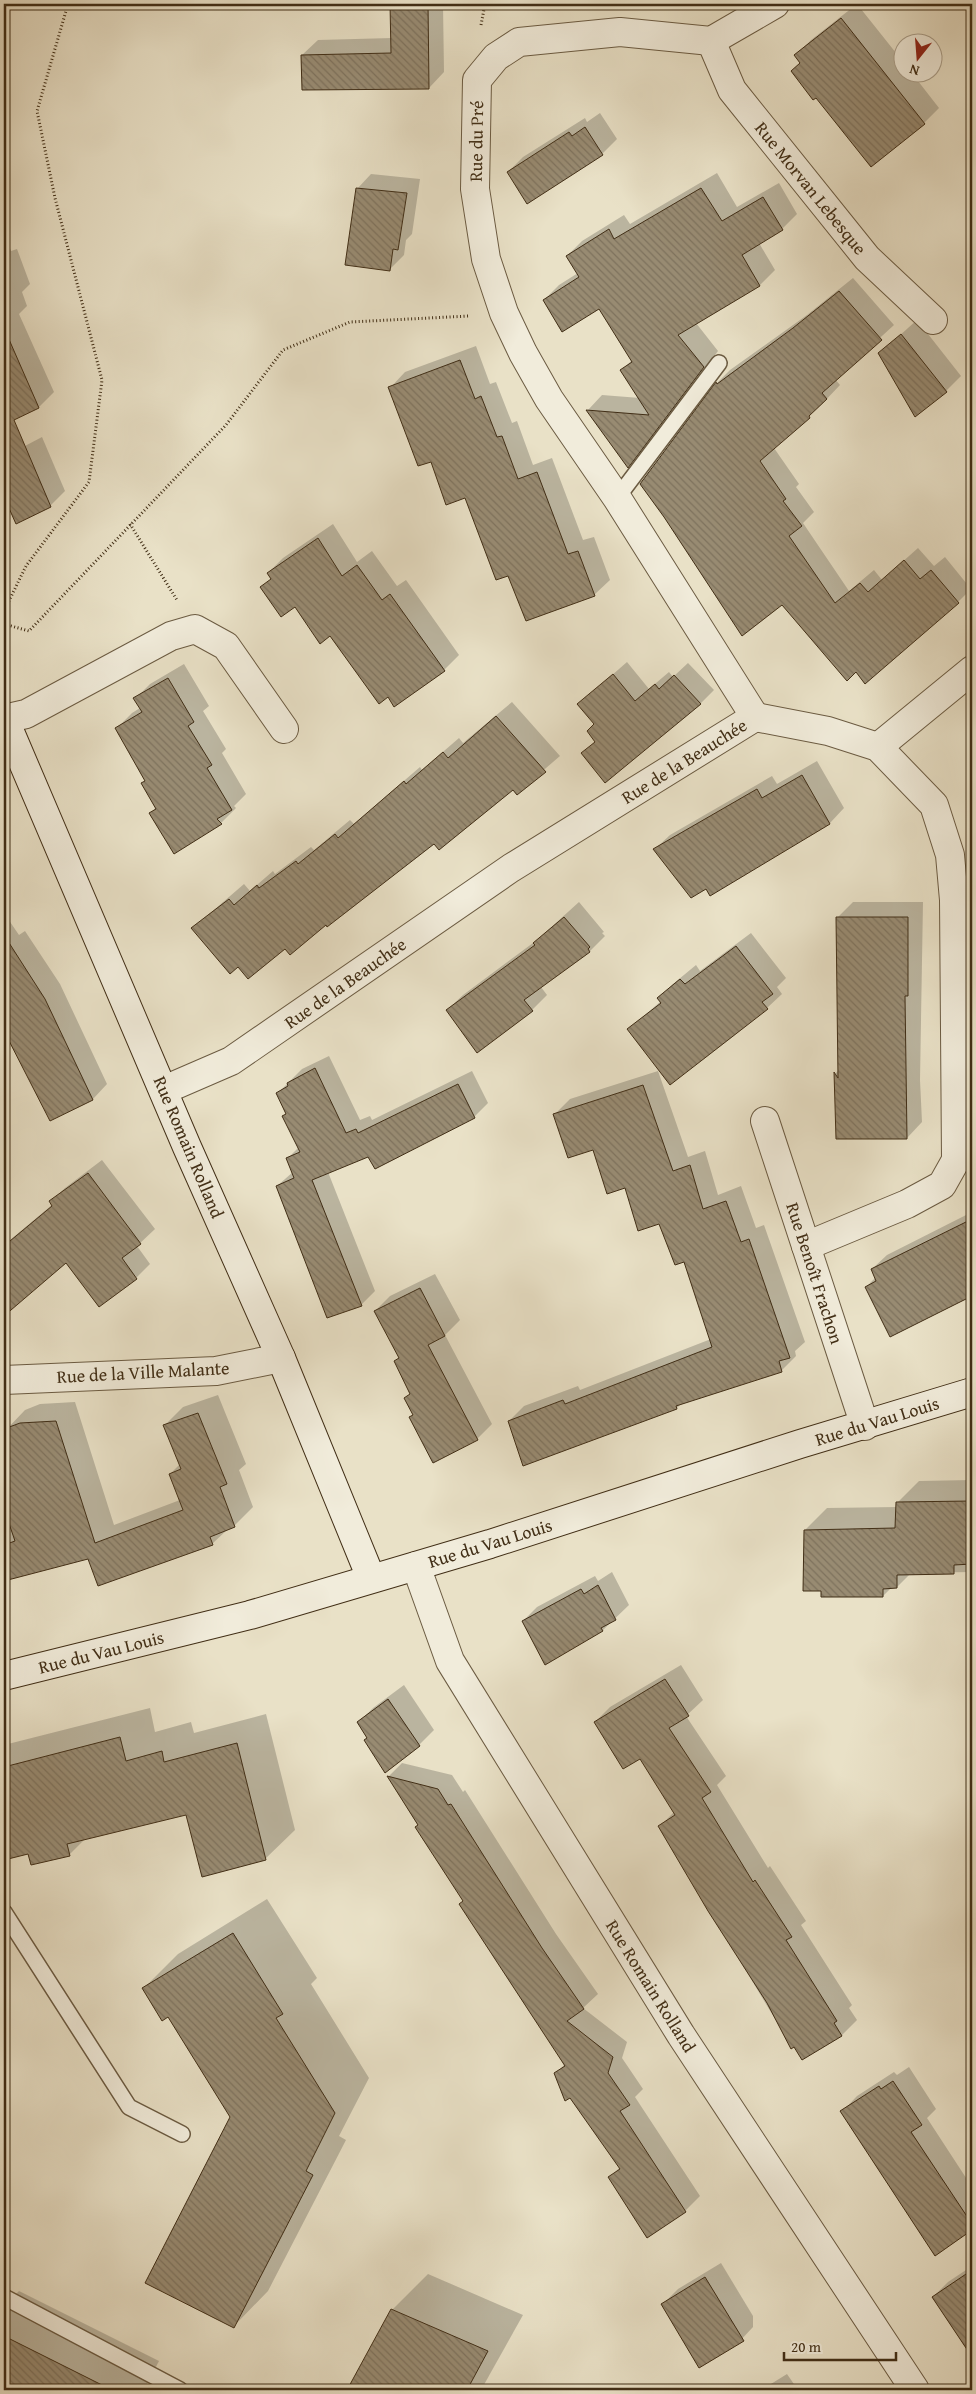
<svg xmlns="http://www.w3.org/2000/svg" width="976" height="2394" font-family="'Gentium Book Plus',serif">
	<defs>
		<pattern id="building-back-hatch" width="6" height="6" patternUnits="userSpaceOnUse" patternTransform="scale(1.25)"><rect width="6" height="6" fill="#988b72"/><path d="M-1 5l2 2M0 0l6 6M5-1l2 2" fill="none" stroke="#7e725d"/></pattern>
	</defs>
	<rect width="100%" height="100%" fill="#e9e1c7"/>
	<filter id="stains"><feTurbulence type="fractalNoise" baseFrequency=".004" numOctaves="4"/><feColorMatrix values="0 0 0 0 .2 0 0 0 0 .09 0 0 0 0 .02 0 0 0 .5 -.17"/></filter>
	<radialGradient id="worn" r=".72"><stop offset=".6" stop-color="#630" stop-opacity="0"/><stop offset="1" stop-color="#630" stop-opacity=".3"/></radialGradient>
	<g fill="#0003">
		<path d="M 391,4 L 443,4 L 444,72 L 429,88 L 302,55 L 318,40 L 392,38 Z"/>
		<path d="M 857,4 L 904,63 L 904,72 L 911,72 L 939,108 L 924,123 L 816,96 L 802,62 L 796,55 L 811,40 Z"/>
		<path d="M 600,113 L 617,139 L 602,154 L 508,172 L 523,157 L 585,118 L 587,122 Z"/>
		<path d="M 717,173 L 737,207 L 779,183 L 797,214 L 782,229 L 759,243 L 775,270 L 760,285 L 696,323 L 718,351 L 643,451 L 628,466 L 588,410 L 602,395 L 640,398 L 622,370 L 632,360 L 599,308 L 544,300 L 559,285 L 578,273 L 567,256 L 582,241 L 624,215 L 630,224 Z"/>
		<path d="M 371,174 L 420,179 L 412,234 L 406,240 L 404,255 L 390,269 L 357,189 Z"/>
		<path d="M 4,233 L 11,251 L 17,249 L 30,284 L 22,292 L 27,306 L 19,314 L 54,392 L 39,407 L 4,423 Z"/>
		<path d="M 853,278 L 894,325 L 835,379 L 840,385 L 822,404 L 774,448 L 799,484 L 796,487 L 814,512 L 803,523 L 849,591 L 874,570 L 882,580 L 918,548 L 934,566 L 945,557 L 971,589 L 958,602 L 856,670 L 783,603 L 665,516 L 641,484 L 717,383 L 730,370 L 807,315 Z"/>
		<path d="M 917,320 L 961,376 L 946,391 L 880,353 Z"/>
		<path d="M 476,346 L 490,384 L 496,382 L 512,423 L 517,421 L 533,465 L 552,458 L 583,540 L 594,537 L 610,580 L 594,595 L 509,574 L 466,496 L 432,460 L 390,388 L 405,372 Z"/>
		<path d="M 42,437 L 65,491 L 50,506 L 16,522 L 4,494 L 4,457 Z"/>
		<path d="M 333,524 L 357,562 L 372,551 L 397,586 L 406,580 L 459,655 L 444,670 L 389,695 L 331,635 L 296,605 L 262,587 L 272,578 L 268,573 L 283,558 Z"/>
		<path d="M 627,662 L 649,689 L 669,672 L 673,677 L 688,663 L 714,690 L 700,704 L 583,754 L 596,740 L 595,724 L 579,704 Z"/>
		<path d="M 184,664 L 209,706 L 203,711 L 226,749 L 222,753 L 246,794 L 234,806 L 236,808 L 221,823 L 151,813 L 156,807 L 146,780 L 117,728 L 132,713 L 140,708 L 135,699 L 150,684 Z"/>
		<path d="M 512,702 L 560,756 L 517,793 L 513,788 L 434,842 L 326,923 L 286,947 L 238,965 L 193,928 L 244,884 L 250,891 L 273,871 L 275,874 L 311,847 L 314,850 L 350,820 L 354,824 L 420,767 L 422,770 L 459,738 L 463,743 Z"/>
		<path d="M 817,761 L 844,808 L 830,823 L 710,895 L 706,887 L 655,849 L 670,835 L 772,776 L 777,784 Z"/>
		<path d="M 579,902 L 604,932 L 602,933 L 605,936 L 590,951 L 541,987 L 547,995 L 532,1010 L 447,1010 L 463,995 L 537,940 Z"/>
		<path d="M 853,902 L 923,902 L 920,1080 L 922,1122 L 907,1138 L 838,1137 L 836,1073 L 840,1069 L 838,917 Z"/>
		<path d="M 4,913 L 19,935 L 25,931 L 60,984 L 107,1084 L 93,1099 L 51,1119 L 4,1029 Z"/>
		<path d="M 751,933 L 786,978 L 777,987 L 782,994 L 767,1008 L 628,1030 L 661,1001 L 659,998 L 673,984 L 696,965 L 700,971 Z"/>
		<path d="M 329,1056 L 360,1120 L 370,1116 L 372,1120 L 472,1071 L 488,1103 L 474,1117 L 376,1167 L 368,1156 L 328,1172 L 375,1291 L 361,1305 L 277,1186 L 293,1172 L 287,1159 L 299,1147 L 284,1116 L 287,1113 L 278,1093 L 302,1069 Z"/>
		<path d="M 658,1071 L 688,1157 L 705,1151 L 718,1195 L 741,1186 L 756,1228 L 764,1225 L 805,1342 L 795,1351 L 796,1356 L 781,1371 L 681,1404 L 677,1408 L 524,1464 L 509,1421 L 524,1406 L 578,1386 L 580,1390 L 711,1339 L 684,1260 L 660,1222 L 626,1187 L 594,1149 L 555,1114 L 570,1099 Z"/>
		<path d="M 102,1160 L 155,1229 L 137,1246 L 150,1264 L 136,1278 L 100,1305 L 67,1262 L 4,1314 L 4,1245 L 53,1204 L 51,1201 L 65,1188 Z"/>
		<path d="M 972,1212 L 972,1301 L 970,1296 L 866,1287 L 876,1277 L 872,1269 L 887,1255 Z"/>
		<path d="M 435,1274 L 460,1320 L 445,1335 L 492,1424 L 477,1439 L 414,1414 L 406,1398 L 411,1393 L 395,1361 L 400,1357 L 375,1311 L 390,1296 Z"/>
		<path d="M 218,1395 L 246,1464 L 239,1470 L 253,1507 L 234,1526 L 228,1529 L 212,1544 L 89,1558 L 4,1579 L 4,1432 L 25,1410 L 40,1404 L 75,1402 L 114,1525 L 180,1500 L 170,1474 L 180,1464 L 164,1426 L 183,1407 Z"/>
		<path d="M 972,1480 L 972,1572 L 911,1573 L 897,1587 L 892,1587 L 883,1596 L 805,1530 L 827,1508 L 897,1507 L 897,1503 L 919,1481 Z"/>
		<path d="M 612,1572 L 629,1605 L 603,1630 L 523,1621 L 537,1607 L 595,1576 L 598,1581 Z"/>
		<path d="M 681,1665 L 703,1700 L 686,1716 L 726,1776 L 717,1785 L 768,1868 L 770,1866 L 806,1921 L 801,1925 L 852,2005 L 849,2008 L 857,2020 L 842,2035 L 803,2058 L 795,2045 L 792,2047 L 659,1827 L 674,1812 L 640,1757 L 595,1722 L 610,1707 Z"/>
		<path d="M 404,1685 L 434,1730 L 419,1745 L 368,1738 L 358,1723 L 373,1708 Z"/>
		<path d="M 150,1708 L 155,1732 L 191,1722 L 194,1733 L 266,1714 L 295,1830 L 265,1859 L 187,1813 L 86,1838 L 70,1854 L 29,1852 L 4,1858 L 4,1745 Z"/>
		<path d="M 402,1763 L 452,1775 L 463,1792 L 465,1790 L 556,1934 L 598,1994 L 583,2008 L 627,2042 L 622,2058 L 643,2089 L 635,2097 L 700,2196 L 685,2211 L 648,2236 L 610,2177 L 620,2167 L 555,2074 L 565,2064 L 388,1777 Z"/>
		<path d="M 267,1899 L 317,1978 L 311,1984 L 369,2078 L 339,2136 L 346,2140 L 268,2291 L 234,2326 L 231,2117 L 169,2015 L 144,1988 L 178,1954 Z"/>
		<path d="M 909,2067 L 936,2109 L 927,2118 L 972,2187 L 972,2229 L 935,2254 L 842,2112 L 857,2096 L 894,2072 L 897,2075 Z"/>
		<path d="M 721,2263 L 753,2316 L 753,2327 L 738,2343 L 663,2304 L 678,2289 Z"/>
		<path d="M 972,2266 L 972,2355 L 933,2297 L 948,2282 Z"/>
		<path d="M 428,2274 L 523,2315 L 481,2390 L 348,2390 L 392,2310 Z"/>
		<path d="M 19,2291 L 159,2361 L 144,2390 L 4,2390 L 4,2306 Z"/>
		<path d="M 787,2374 L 798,2390 L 761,2390 Z"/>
	</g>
	<g fill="url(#building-back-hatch)" stroke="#412e16">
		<path d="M 390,4 L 428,4 L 429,89 L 302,90 L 301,55 L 391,53 Z"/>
		<path d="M 841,18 L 925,124 L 871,167 L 816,98 L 813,100 L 791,71 L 800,63 L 794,55 Z"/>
		<path d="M 585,127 L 603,155 L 527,204 L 507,172 L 569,132 L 572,136 Z"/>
		<path d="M 356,188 L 407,193 L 398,250 L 393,249 L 390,271 L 345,265 Z"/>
		<path d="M 701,188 L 722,221 L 763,197 L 783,230 L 742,255 L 760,286 L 678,335 L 704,367 L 628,468 L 586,410 L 649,415 L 620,370 L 632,362 L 599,309 L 562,332 L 543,300 L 579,277 L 566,256 L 609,229 L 614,239 Z"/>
		<path d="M 839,291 L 882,340 L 822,393 L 827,399 L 809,416 L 810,418 L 760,461 L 786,499 L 783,501 L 802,526 L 789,536 L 835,603 L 860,583 L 868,592 L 904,560 L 920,579 L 931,570 L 959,603 L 865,684 L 856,672 L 847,681 L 782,605 L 742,636 L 664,517 L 640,484 L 716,382 L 717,384 L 793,328 Z"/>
		<path d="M 4,328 L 39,408 L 14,420 L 51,507 L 16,524 L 4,497 Z"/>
		<path d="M 901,334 L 947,392 L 915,417 L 878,353 Z"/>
		<path d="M 460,360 L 475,399 L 481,396 L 497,437 L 502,436 L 518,479 L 537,472 L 568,554 L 578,551 L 595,596 L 526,621 L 508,576 L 496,580 L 465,498 L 446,505 L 431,462 L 418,466 L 388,387 Z"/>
		<path d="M 318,538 L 342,576 L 357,565 L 382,600 L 390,594 L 445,671 L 394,707 L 388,697 L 379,704 L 330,636 L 320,644 L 295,607 L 281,617 L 260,587 L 271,579 L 267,573 Z"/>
		<path d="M 613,674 L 635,701 L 655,684 L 659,689 L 674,675 L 701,704 L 605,783 L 581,753 L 595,742 L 587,731 L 594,724 L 577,704 Z"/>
		<path d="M 168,678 L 194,722 L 188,726 L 212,765 L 207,768 L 232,810 L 217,819 L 222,824 L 174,854 L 149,813 L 156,809 L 141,783 L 145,781 L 115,728 L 142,712 L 133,698 Z"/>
		<path d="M 496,716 L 546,772 L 517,795 L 513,790 L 439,850 L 434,844 L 327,927 L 326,925 L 290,955 L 285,949 L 248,979 L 238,967 L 230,974 L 191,928 L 229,899 L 234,905 L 257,885 L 259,888 L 296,861 L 298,864 L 335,834 L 338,838 L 404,781 L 406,784 L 443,752 L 448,758 Z"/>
		<path d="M 802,775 L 830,824 L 710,896 L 706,889 L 691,898 L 653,849 L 757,789 L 762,798 Z"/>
		<path d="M 564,917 L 590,947 L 588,949 L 590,952 L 524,1000 L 533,1011 L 477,1053 L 446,1010 L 535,945 L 533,943 Z"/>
		<path d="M 836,917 L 908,917 L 908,996 L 905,996 L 907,1139 L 836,1139 L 834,1072 L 838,1078 Z"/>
		<path d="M 4,935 L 45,999 L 93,1100 L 50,1121 L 4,1031 Z"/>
		<path d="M 736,946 L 773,994 L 762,1002 L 768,1009 L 670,1085 L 627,1029 L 661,1003 L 657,998 L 680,979 L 685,984 Z"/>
		<path d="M 315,1068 L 346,1133 L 356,1129 L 358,1133 L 458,1084 L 475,1118 L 375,1169 L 368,1157 L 312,1180 L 362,1306 L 327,1318 L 276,1186 L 294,1178 L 286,1158 L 300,1152 L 282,1116 L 286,1114 L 276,1093 L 288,1086 L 287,1083 Z"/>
		<path d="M 643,1085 L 673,1171 L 690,1165 L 703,1209 L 726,1201 L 741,1242 L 749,1239 L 790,1358 L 779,1361 L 782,1372 L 676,1406 L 677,1409 L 523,1466 L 508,1421 L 563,1400 L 565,1404 L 712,1347 L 684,1262 L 675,1265 L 659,1224 L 638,1231 L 625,1188 L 607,1194 L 593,1150 L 568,1158 L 553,1114 Z"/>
		<path d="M 88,1173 L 141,1244 L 122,1258 L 137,1279 L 99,1307 L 66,1263 L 4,1316 L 4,1246 L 52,1206 L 49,1201 Z"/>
		<path d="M 972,1219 L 972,1296 L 890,1337 L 865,1287 L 876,1281 L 871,1269 Z"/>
		<path d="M 420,1288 L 445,1336 L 428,1345 L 478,1440 L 433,1463 L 409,1417 L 413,1415 L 404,1398 L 410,1394 L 394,1361 L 399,1358 L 374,1311 Z"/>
		<path d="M 198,1413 L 227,1484 L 220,1487 L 235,1527 L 210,1537 L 213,1545 L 98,1586 L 88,1559 L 4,1581 L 4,1545 L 15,1541 L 4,1509 L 4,1429 L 20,1423 L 56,1421 L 95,1543 L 183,1510 L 169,1474 L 181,1469 L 163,1425 Z"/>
		<path d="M 972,1501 L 972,1564 L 954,1565 L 954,1574 L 897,1575 L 897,1588 L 883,1589 L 883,1597 L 821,1597 L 821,1591 L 803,1591 L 804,1530 L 895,1528 L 896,1502 Z"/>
		<path d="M 598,1585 L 616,1620 L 601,1628 L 603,1631 L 545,1665 L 522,1621 L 581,1589 L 584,1594 Z"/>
		<path d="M 665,1679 L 689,1716 L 669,1728 L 711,1792 L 702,1798 L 753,1882 L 755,1880 L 792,1937 L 786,1940 L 837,2021 L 834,2023 L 842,2036 L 802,2060 L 794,2047 L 791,2049 L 767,2003 L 708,1911 L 658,1826 L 675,1815 L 640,1759 L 623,1769 L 594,1722 Z"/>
		<path d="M 388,1699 L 420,1746 L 385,1773 L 364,1740 L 367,1738 L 357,1722 Z"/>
		<path d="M 120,1737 L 126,1761 L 162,1751 L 164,1762 L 237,1743 L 266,1860 L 202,1877 L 186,1815 L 67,1844 L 70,1856 L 31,1865 L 28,1854 L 4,1860 L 4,1767 Z"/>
		<path d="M 387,1776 L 438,1789 L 448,1805 L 451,1804 L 542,1948 L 584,2009 L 567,2021 L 613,2057 L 608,2073 L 630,2105 L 620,2111 L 686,2212 L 647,2238 L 608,2177 L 620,2169 L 570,2098 L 565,2101 L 554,2073 L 565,2066 L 459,1904 L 463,1901 L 415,1827 L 418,1825 Z"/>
		<path d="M 233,1933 L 283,2014 L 276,2018 L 335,2113 L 306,2171 L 313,2175 L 234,2328 L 145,2283 L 230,2117 L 168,2017 L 162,2021 L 142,1988 Z"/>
		<path d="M 893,2081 L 922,2125 L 911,2132 L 972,2224 L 972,2230 L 935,2256 L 840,2111 L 879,2086 L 881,2089 Z"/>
		<path d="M 972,2270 L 972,2357 L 932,2297 Z"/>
		<path d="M 705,2277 L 744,2341 L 699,2368 L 661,2304 Z"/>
		<path d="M 391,2309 L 488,2351 L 467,2390 L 347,2390 Z"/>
		<path d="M 4,2336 L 112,2390 L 4,2390 Z"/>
	</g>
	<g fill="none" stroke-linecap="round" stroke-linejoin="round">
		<defs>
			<g id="lane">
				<path d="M 617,498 L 719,363"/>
				<path d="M 4,1912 L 129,2107 L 182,2134"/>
				<path d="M 4,2297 L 180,2390"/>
			</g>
			<g id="street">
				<path d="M 711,41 L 732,90 L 867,258 L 933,320"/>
				<path d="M 755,717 L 828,731 L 878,747 L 934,805 L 950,855 L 954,900 L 956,1160 L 942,1185 L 907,1204 L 806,1246"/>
				<path d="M 4,719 L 26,714 L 171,636 L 195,629 L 226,646 L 284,729"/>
				<path d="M 878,747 L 972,670"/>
				<path d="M 164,1090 L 231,1061 L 511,868 L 755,717 L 617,498 L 549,399 L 523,353 L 504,313 L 486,259 L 475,189 L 477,80 L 496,57 L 519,42 L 620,32 L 711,41 L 775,4"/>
				<path d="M 765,1121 L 865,1426"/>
				<path d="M 4,1380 L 216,1371 L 281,1358"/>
				<path d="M 416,1566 L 450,1661 L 681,2035 L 915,2390"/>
			</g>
			<g id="secondary">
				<path d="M 4,718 L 187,1147 L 281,1358 L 371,1578"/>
				<path d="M 4,1676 L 250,1615 L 490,1544 L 800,1444 L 972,1392"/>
			</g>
		</defs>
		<use href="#lane" stroke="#6b5b42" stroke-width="18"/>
		<use href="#street" stroke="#6b5b42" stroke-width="30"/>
		<use href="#secondary" stroke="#412e16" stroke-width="30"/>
		<g stroke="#412e16" stroke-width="3" stroke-dasharray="1 2.5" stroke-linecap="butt">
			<path d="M 481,25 L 485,4"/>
			<path d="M 130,524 L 177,600"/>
			<path d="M 4,611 L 26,566 L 89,482 L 102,380 L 55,198 L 37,111 L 68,4"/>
			<path d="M 4,624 L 29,631 L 226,425 L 283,350 L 350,322 L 469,316"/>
		</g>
		<use href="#lane" stroke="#f1ecdb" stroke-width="15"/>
		<use href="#street" stroke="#f1ecdb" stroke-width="28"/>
		<use href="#secondary" stroke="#f1ecdb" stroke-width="28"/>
	</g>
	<g text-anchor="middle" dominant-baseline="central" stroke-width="4.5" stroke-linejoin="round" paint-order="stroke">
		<g font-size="18" fill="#412e16" stroke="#f1ecdb">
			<text transform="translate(476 141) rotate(-89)">Rue du Pré</text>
			<text transform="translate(811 188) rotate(51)">Rue Morvan Lebesque</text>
			<text transform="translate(684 761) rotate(-32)">Rue de la Beauchée</text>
			<text transform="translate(345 983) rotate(-35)">Rue de la Beauchée</text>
			<text transform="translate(189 1147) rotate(67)">Rue Romain Rolland</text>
			<text transform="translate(815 1273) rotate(72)">Rue Benoît Frachon</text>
			<text transform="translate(143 1372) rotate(-3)">Rue de la Ville Malante</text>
			<text transform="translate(877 1421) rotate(-17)">Rue du Vau Louis</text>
			<text transform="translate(490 1543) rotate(-17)">Rue du Vau Louis</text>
			<text transform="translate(101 1652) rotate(-14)">Rue du Vau Louis</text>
			<text transform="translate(651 1986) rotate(58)">Rue Romain Rolland</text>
		</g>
	</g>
	<rect width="976" height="2394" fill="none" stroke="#e9e1c7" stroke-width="20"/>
	<rect x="5" y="5" width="966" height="2384" fill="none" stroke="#412e16" stroke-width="2.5"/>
	<rect x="10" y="10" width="956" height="2374" fill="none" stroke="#412e16"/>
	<g transform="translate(918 58) rotate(197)"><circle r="24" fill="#f1ecdb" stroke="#aba08c"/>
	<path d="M0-4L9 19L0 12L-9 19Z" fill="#8f2418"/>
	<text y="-8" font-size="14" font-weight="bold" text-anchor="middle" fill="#412e16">N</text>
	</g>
	<path d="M784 2352v8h112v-8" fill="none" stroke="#412e16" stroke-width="2.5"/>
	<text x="791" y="2352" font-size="15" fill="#412e16" stroke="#f1ecdb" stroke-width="4" paint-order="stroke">20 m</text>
	<rect width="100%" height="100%" filter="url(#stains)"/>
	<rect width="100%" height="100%" fill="url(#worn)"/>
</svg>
